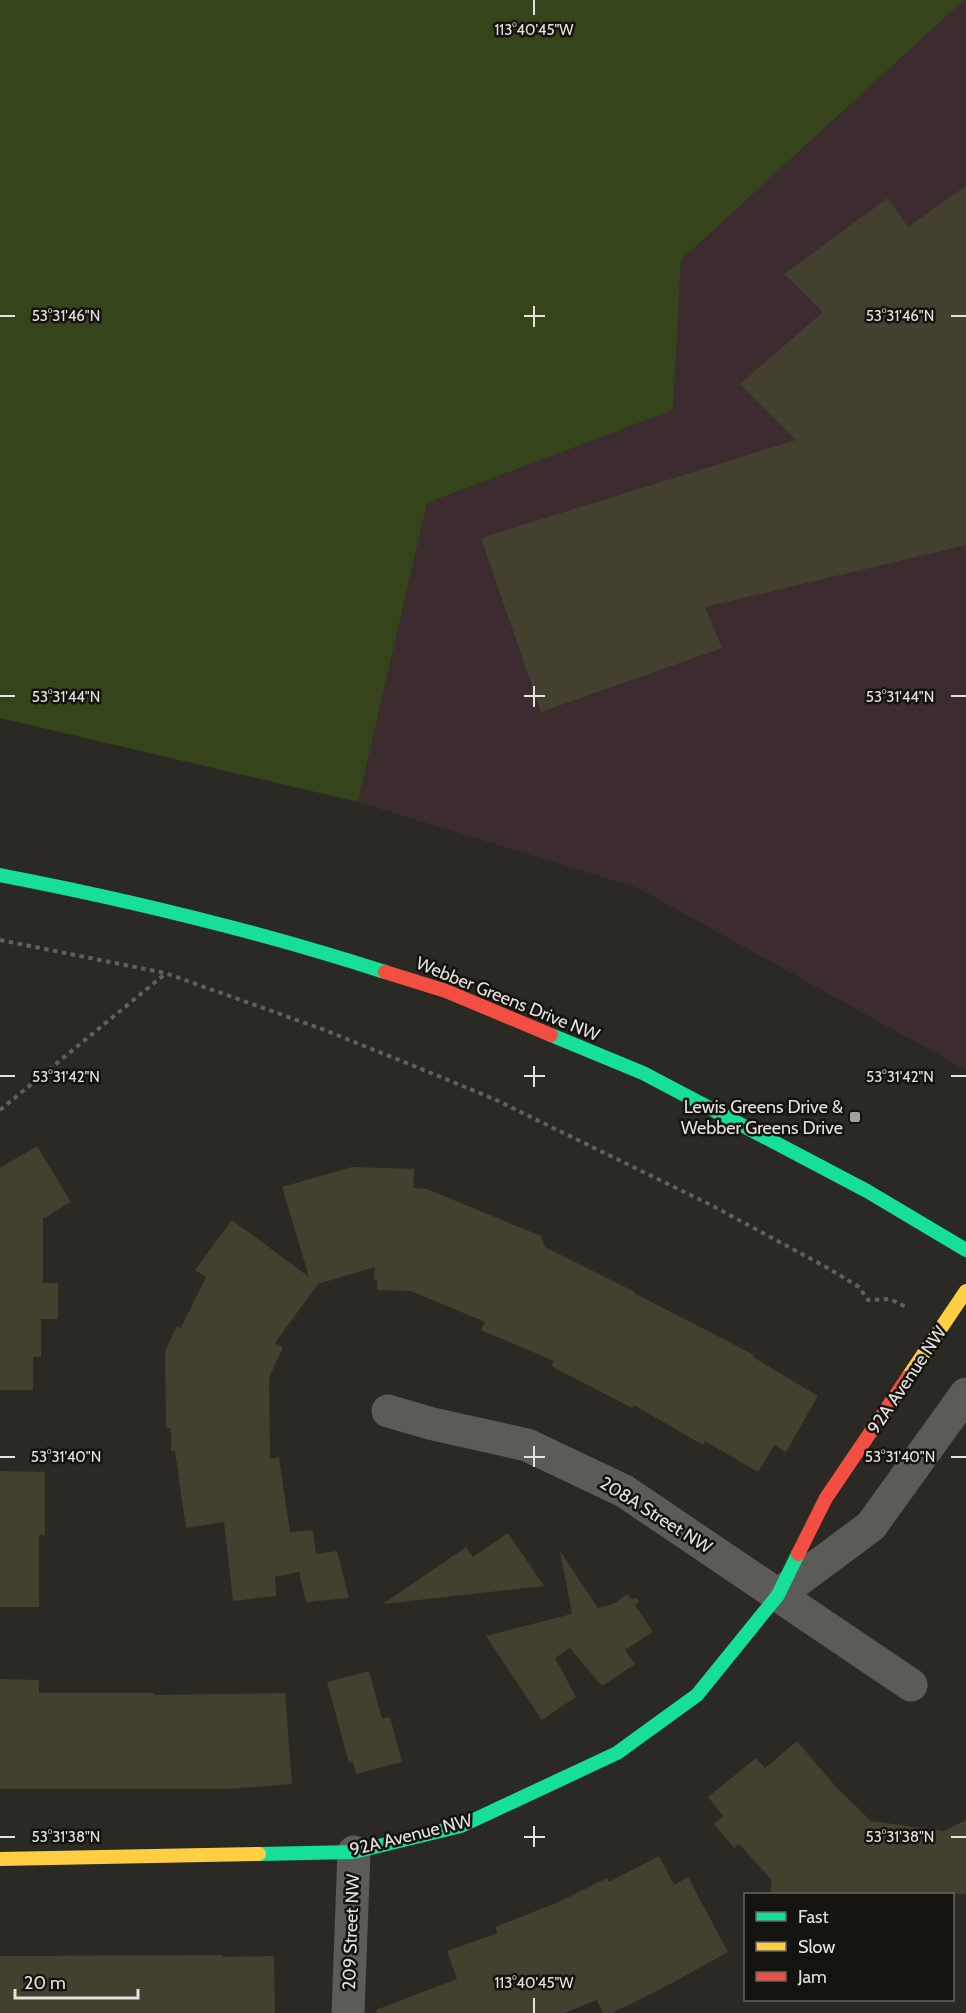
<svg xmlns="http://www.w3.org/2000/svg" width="966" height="2013" font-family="Cabin,sans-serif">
	<rect width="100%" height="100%" fill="#2a2924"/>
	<path fill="#3c2c2f" d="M 964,0 L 966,0 L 966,1070 L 638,888 L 358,802 L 427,503 L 673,410 L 681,260 Z"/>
	<path fill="#36441b" d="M 0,0 L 964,0 L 681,260 L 673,410 L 427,503 L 358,802 L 0,718 Z"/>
	<g fill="#444030">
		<path d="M 966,186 L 966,545 L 705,607 L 722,648 L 541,712 L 481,538 L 796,440 L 740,384 L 823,312 L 784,274 L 888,198 L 908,227 Z"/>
		<path d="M 37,1146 L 71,1202 L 43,1219 L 43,1283 L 58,1283 L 58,1319 L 41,1319 L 41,1357 L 33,1357 L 33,1390 L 0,1390 L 0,1168 Z"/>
		<path d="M 352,1167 L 414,1169 L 413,1188 L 427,1189 L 541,1236 L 545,1247 L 635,1292 L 634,1293 L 735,1345 L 754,1355 L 753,1357 L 818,1396 L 786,1452 L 774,1445 L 758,1472 L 705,1441 L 703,1445 L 634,1405 L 632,1408 L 551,1366 L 554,1361 L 481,1330 L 485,1322 L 411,1291 L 377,1290 L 377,1280 L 374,1280 L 375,1267 L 318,1284 L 275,1343 L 283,1347 L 269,1378 L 270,1459 L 279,1457 L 290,1532 L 313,1530 L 316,1554 L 337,1551 L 349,1598 L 306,1602 L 299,1572 L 275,1577 L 276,1596 L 233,1601 L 224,1522 L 186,1528 L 175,1451 L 171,1451 L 171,1428 L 166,1428 L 165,1351 L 177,1326 L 181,1328 L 206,1277 L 195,1270 L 232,1220 L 309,1277 L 282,1187 Z"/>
		<path d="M 0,1471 L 45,1472 L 45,1535 L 39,1535 L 39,1607 L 0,1607 Z"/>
		<path d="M 508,1533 L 544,1586 L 383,1604 L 466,1547 L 473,1557 Z"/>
		<path d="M 560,1551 L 598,1608 L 613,1604 L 627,1594 L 631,1599 L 637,1598 L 639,1602 L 635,1605 L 653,1632 L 625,1650 L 635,1664 L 602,1686 L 570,1648 L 555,1658 L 576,1697 L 542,1720 L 486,1636 L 572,1614 Z"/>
		<path d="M 369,1671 L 382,1719 L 390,1717 L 402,1762 L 356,1774 L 353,1762 L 349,1763 L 327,1682 Z"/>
		<path d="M 0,1679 L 39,1680 L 39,1693 L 154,1693 L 154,1695 L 285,1693 L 292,1784 L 227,1789 L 0,1789 Z"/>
		<path d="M 797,1741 L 836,1787 L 871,1821 L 944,1831 L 966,1820 L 966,1894 L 771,1894 L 771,1879 L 739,1844 L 734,1848 L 714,1824 L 723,1816 L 708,1797 L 756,1758 L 765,1768 Z"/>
		<path d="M 659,1856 L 674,1885 L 688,1877 L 728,1952 L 661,1989 L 612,2013 L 603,2013 L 597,2000 L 564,2013 L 377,2013 L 376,2010 L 457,1979 L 447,1951 L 498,1933 L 495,1927 L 561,1901 L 607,1878 L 609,1882 Z"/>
		<path d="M 223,1955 L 223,1957 L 274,1956 L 275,2013 L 0,2013 L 0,1956 Z"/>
	</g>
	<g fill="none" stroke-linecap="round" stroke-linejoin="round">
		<g stroke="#62605d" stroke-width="4" stroke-dasharray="4.5 4.5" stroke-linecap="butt">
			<path d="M 0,940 L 165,973 L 322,1029 L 419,1068 L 494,1099 L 711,1205 L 826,1267 L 859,1287 L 868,1300 L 890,1299 L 908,1308"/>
			<path d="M 0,1110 L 165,974"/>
		</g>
		<g stroke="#5c5b57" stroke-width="33">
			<path d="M 388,1411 L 433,1424 L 527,1445 L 624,1491 L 911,1685"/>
			<path d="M 778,1595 L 871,1526 L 966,1394"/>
			<path d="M 348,2013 L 354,1852"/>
		</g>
		<g stroke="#16e098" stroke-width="14">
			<path d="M 0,875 C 130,900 258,931 385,972"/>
			<path d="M 551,1035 L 643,1073 L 867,1191 L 966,1250"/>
			<path d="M 259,1854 L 354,1852 L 461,1826 L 617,1753 L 697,1695 L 778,1595 L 798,1554"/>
		</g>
		<g stroke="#ffcf43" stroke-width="14">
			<path d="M 908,1377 L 966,1291"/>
			<path d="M 0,1859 L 259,1854"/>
		</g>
		<g stroke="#f24e42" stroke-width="14">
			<path d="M 385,972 L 446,991 L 551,1035"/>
			<path d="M 798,1554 L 826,1498 L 908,1377"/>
		</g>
	</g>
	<path fill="none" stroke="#e4e2dc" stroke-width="2" d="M 534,0 L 534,15M 534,306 L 534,327M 0,316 L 15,316M 524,316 L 545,316M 951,316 L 966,316M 534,686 L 534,707M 0,696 L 15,696M 524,696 L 545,696M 951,696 L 966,696M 534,1066 L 534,1087M 0,1076 L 15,1076M 524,1076 L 545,1076M 951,1076 L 966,1076M 534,1446 L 534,1467M 0,1457 L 15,1457M 524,1457 L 545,1457M 951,1457 L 966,1457M 534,1826 L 534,1847M 0,1837 L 15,1837M 524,1837 L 545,1837M 951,1837 L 966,1837M 534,1998 L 534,2013"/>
	<rect fill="#a3a19c" stroke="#14130f" stroke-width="2" x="849" y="1111" width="12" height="12" rx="3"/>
	<g text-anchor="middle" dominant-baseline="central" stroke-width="5" stroke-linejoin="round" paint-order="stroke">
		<g font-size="18" fill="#e4e2dc" stroke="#14130f">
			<text transform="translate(508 999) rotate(22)">Webber Greens Drive NW</text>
			<text transform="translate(907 1380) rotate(-56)">92A Avenue NW</text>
			<text transform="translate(656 1515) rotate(32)">208A Street NW</text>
			<text transform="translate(411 1835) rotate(-14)">92A Avenue NW</text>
			<text transform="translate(351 1932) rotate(-88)">209 Street NW</text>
		</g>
		<g font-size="18" fill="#e4e2dc" stroke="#14130f" text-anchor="end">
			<text x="843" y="1107">Lewis Greens Drive &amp;<tspan x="843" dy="21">Webber Greens Drive</tspan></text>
		</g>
	</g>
	<g font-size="15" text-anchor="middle" fill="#e4e2dc" stroke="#14130f" stroke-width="5" stroke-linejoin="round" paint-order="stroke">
		<text x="534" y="35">113°40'45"W</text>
		<text x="66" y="321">53°31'46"N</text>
		<text x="900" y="321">53°31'46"N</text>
		<text x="66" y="702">53°31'44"N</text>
		<text x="900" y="702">53°31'44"N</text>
		<text x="66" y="1082">53°31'42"N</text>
		<text x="900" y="1082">53°31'42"N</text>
		<text x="66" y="1462">53°31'40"N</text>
		<text x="900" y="1462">53°31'40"N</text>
		<text x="66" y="1842">53°31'38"N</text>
		<text x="900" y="1842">53°31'38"N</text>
		<text x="534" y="1988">113°40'45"W</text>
	</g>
	<rect x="744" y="1893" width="210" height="108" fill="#14130f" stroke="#676661" stroke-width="1.5"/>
	<rect x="756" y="1912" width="30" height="9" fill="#16e098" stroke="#676661" stroke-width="1.5"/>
	<text x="798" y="1923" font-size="18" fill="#e4e2dc">Fast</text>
	<rect x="756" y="1942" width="30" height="9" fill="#ffcf43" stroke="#676661" stroke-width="1.5"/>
	<text x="798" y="1953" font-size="18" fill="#e4e2dc">Slow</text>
	<rect x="756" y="1972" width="30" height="9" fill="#f24e42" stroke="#676661" stroke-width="1.5"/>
	<text x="798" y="1983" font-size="18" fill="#e4e2dc">Jam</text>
	<path d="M15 1989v9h123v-9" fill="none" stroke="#e4e2dc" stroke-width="3"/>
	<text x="24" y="1989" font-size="18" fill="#e4e2dc" stroke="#14130f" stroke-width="4.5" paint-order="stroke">20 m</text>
</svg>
